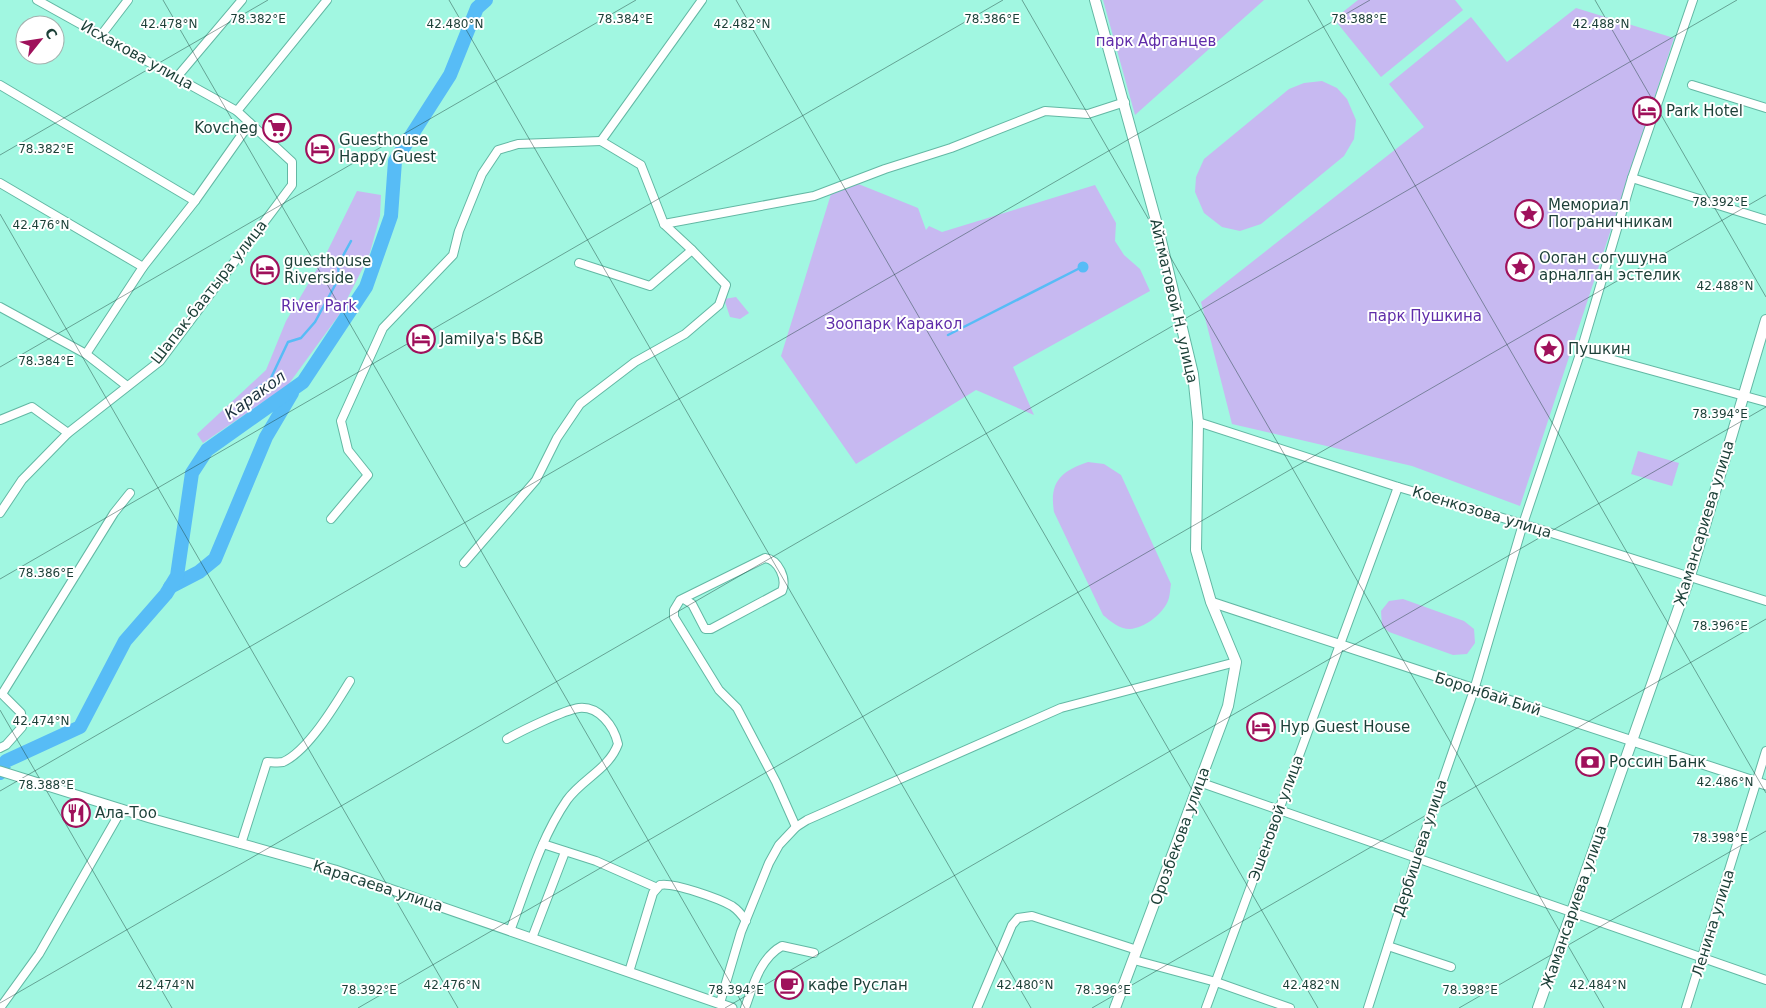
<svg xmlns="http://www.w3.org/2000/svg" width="1766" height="1008" font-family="'DejaVu Sans',sans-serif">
	<rect width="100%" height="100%" fill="#a1f7e1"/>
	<g fill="#c7b9f1">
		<path d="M 1103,0 L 1264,0 L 1135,115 Z"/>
		<path d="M 1358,0 L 1455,0 L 1463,10 L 1381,77 L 1334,19 Z"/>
		<path d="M 1576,8 L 1674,38 L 1520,506 L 1412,466 L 1232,424 L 1201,302 L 1424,127 L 1389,84 L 1471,17 L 1507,62 Z"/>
		<path d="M 1322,81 L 1337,88 L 1347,99 L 1356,120 L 1354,139 L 1344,156 L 1261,224 L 1240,231 L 1222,227 L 1204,213 L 1195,192 L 1196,177 L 1204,159 L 1289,89 L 1304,83 Z"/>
		<path d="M 856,183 L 918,208 L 926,230 L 929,226 L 942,232 L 1095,185 L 1116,223 L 1115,241 L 1124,255 L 1140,269 L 1150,291 L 1013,367 L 1034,415 L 976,390 L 856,464 L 781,356 L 831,194 Z"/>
		<path d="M 357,191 L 381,195 L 380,216 L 369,256 L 339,315 L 288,385 L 203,443 L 197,434 L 266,370 L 286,321 L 326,254 Z"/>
		<path d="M 736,297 L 749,313 L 740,319 L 730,317 L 724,299 Z"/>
		<path d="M 1638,451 L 1679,463 L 1672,486 L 1631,474 Z"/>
		<path d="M 1088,462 L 1104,464 L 1121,475 L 1171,584 C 1170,590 1170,598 1167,603 C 1161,615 1144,628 1130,629 C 1119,629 1110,621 1103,615 L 1054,512 C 1049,482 1061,471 1088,462 Z"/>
		<path d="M 1403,599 L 1464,621 L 1474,629 L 1475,643 L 1467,654 L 1453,655 L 1389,632 L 1382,626 L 1381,611 L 1389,601 Z"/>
	</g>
	<circle fill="#57bcf6" cx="1083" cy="267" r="5.5"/>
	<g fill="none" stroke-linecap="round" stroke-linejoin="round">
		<g stroke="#57bcf6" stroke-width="2.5">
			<path d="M 948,335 L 1078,269"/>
			<path d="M 253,391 L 270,380 L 288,342 L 301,338 L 315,322 L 339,278 L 338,265 L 351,241"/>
		</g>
		<g stroke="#57bcf6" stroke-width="14">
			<path d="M 170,587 L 199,572 L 215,559 L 266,437 L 292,393"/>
			<path d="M 0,773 L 6,761 L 80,727 L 125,641 L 166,594 L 177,576 L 192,473 L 207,450 L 303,382 L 366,287 L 391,216 L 395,161 L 450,75 L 477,8 L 486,0"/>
		</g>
		<defs>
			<g id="minor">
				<path d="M 37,0 L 237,111"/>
				<path d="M 102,34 L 128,0"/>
				<path d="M 177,77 L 242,0"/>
				<path d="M 0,85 L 195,201"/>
				<path d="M 1692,85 L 1766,108"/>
				<path d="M 601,141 L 702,0"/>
				<path d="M 1632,178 L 1766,220"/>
				<path d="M 0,183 L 143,267"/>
				<path d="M 664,224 L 814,196 L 885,169 L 951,148 L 1045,111 L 1088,114 L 1125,102"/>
				<path d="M 579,263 L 650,286 L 692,250 L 664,224 L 641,165 L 601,141"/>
				<path d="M 0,307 L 86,354 L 127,386"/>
				<path d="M 1581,351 L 1766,402"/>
				<path d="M 86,354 L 143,267 L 195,201 L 250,123"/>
				<path d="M 0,420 L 32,407 L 68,433"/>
				<path d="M 1198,422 L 1398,487 L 1523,524 L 1766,601"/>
				<path d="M 0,513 L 22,480 L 68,433 L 160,361 L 292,185 L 292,162 L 237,111 L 327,0"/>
				<path d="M 331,519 L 368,475 L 348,450 L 341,421 L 383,328 L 453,255 L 459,231 L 482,174 L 498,150 L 518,144 L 601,141"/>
				<path d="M 464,563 L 536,480 L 557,438 L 580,404 L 635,362 L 685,334 L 719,305 L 726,285 L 692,250"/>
				<path d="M 684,599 L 692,604 L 705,629 L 711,629 L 782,591 C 787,579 779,560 765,558 L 680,600 L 674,610 L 674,617 L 719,690 L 737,708 L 776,782 L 796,827"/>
				<path d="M 507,739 C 521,731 564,710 579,708 C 599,706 614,726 618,744 C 609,769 582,779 567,800 C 540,839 527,887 510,931"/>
				<path d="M 0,748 L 6,745 L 22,727 L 21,713 L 2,694 L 114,513 L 130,493"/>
				<path d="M 1199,782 L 1766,980"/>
				<path d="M 241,844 L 267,762 C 271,762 278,763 283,762 C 308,751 336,704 350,681"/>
				<path d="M 543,844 L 596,861 L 655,887"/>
				<path d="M 532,938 L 565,852"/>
				<path d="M 1388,946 L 1451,967"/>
				<path d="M 1134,960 L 1216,982 L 1290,1008"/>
				<path d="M 629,972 L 653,893 L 660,885 C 673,882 720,899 732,906 C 738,910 742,915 746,921"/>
				<path d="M 720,1003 L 741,932 L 769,863 L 779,845 L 796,827 L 807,820 L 1061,708 L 1236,662"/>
				<path d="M 0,1008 L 39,954 L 122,809"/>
				<path d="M 745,1008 C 753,986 760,958 782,946 L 814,953"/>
				<path d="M 977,1008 L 1012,925 L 1018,918 L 1032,916 L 1137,950"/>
				<path d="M 1206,1008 L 1398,487"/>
				<path d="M 1368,1008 L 1416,858 L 1474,690 L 1523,524 L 1581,351 L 1632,178 L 1693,0"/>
				<path d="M 1686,1008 L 1766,751"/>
			</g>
			<g id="tertiary">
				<path d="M 1211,602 L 1766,785"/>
				<path d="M 0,771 L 150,818 L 335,870 L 732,1008"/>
			</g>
			<g id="secondary">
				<path d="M 1095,0 L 1158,228 L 1193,374 L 1198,422 L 1196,550 L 1211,602 L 1236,662 L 1228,706 L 1115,1008"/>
				<path d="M 1538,1008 L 1690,576 L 1766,320"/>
			</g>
		</defs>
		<use href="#minor" stroke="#63b8a4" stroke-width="10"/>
		<use href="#tertiary" stroke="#63b8a4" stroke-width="11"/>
		<use href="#secondary" stroke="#63b8a4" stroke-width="12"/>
		<use href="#minor" stroke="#fff" stroke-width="8"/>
		<use href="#tertiary" stroke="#fff" stroke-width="9"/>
		<use href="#secondary" stroke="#fff" stroke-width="10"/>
	</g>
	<path fill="none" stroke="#1b3f37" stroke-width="1" stroke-opacity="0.45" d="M 163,0 L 745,1008M 449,0 L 1031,1008M 736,0 L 1318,1008M 1022,0 L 1604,1008M 1308,0 L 1766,793M 1595,0 L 1766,297M 0,155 L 268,0M 0,214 L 458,1008M 0,367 L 636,0M 0,579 L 1003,0M 0,710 L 172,1008M 0,791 L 1370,0M 0,1003 L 1737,0M 358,1008 L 1766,195M 725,1008 L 1766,407M 1092,1008 L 1766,619M 1459,1008 L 1766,831"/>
	<defs>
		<symbol id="hotel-ring" viewBox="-11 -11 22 22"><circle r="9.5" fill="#fff" stroke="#9f115b" stroke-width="1.5"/><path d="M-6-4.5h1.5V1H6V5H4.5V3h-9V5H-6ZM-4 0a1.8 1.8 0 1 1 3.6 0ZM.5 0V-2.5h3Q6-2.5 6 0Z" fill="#9f115b"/></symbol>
		<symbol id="supermarket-ring" viewBox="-11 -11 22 22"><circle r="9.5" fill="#fff" stroke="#9f115b" stroke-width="1.5"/><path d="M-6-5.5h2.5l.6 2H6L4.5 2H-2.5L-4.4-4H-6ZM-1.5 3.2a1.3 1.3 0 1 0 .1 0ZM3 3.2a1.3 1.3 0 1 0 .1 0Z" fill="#9f115b"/></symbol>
		<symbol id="sight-ring" viewBox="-11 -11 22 22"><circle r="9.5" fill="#fff" stroke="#9f115b" stroke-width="1.5"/><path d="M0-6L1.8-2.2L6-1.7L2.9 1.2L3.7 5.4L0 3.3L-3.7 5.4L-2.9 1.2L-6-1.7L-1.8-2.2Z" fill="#9f115b"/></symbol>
		<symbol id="bank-ring" viewBox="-11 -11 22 22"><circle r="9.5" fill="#fff" stroke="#9f115b" stroke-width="1.5"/><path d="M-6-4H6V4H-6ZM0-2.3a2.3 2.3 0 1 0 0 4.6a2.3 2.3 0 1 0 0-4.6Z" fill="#9f115b"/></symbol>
		<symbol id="restaurant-ring" viewBox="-11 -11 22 22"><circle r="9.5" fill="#fff" stroke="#9f115b" stroke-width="1.5"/><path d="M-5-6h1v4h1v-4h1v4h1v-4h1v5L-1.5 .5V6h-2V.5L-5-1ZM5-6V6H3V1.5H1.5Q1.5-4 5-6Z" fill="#9f115b"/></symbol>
		<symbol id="cafe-ring" viewBox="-11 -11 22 22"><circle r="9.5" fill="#fff" stroke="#9f115b" stroke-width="1.5"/><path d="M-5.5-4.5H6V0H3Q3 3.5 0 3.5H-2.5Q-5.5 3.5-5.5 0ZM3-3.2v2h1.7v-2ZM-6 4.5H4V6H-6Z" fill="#9f115b"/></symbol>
	</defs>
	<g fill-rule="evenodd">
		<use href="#hotel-ring" x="1631" y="95" width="32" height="32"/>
		<use href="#supermarket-ring" x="261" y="112" width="32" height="32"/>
		<use href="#hotel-ring" x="304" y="133" width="32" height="32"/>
		<use href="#sight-ring" x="1513" y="198" width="32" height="32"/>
		<use href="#sight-ring" x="1504" y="251" width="32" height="32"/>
		<use href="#hotel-ring" x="249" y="254" width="32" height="32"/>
		<use href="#hotel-ring" x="405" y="323" width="32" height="32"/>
		<use href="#sight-ring" x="1533" y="333" width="32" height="32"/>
		<use href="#hotel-ring" x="1245" y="711" width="32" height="32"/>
		<use href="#bank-ring" x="1574" y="746" width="32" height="32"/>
		<use href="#restaurant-ring" x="60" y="797" width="32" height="32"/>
		<use href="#cafe-ring" x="773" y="969" width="32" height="32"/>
	</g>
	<g text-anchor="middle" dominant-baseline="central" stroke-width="4" stroke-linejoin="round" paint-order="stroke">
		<g font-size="15" fill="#5f2ca9" stroke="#fff">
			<text x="1156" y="41">парк Афганцев</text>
			<text x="319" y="306">River Park</text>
			<text x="1425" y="316">парк Пушкина</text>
			<text x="894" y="324">Зоопарк Каракол</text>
		</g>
		<g font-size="15" fill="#1b3f37" stroke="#fff">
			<text transform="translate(137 55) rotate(29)">Исхакова улица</text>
			<text transform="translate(209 292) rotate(-52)">Шапак-баатыра улица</text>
			<text transform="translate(1174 301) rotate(77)">Айтматовой Н. улица</text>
			<text transform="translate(1482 512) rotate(17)">Коенкозова улица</text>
			<text transform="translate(1704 523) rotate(-73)">Жамансариева улица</text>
			<text transform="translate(1488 694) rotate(18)">Боронбай Бий</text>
			<text transform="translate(1276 818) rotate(-70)">Эшеновой улица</text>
			<text transform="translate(1180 836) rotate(-70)">Орозбекова улица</text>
			<text transform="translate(1420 848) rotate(-72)">Дербишева улица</text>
			<text transform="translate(378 886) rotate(18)">Карасаева улица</text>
			<text transform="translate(1574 907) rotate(-71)">Жамансариева улица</text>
			<text transform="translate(1713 923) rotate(-73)">Ленина улица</text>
		</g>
		<g font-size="15" fill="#1b3f37" stroke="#fff" text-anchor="start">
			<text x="1666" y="111">Park Hotel</text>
			<text x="258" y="128" text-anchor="end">Kovcheg</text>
			<text x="339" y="140">Guesthouse<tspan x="339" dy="17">Happy Guest</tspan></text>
			<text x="1548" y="205">Мемориал<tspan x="1548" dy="17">Пограничникам</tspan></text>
			<text x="1539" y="258">Ооган согушуна<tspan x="1539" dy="17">арналган эстелик</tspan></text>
			<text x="284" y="261">guesthouse<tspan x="284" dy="17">Riverside</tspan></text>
			<text x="440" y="339">Jamilya's B&amp;B</text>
			<text x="1568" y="349">Пушкин</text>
			<text x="1280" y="727">Нур Guest House</text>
			<text x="1609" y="762">Россин Банк</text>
			<text x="95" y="813">Ала-Тоо</text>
			<text x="808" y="985">кафе Руслан</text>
		</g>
		<g font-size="16" font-style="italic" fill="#1b313e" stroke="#fff">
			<text transform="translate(255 395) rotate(-36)">Каракол</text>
		</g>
	</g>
	<g font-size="12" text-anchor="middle" fill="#1b3f37" stroke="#fff" stroke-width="4" stroke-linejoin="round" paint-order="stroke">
		<text x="258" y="23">78.382°E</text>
		<text x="992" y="23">78.386°E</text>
		<text x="1359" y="23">78.388°E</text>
		<text x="625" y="23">78.384°E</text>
		<text x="169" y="28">42.478°N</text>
		<text x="455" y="28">42.480°N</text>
		<text x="742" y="28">42.482°N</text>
		<text x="1601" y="28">42.488°N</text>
		<text x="46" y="153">78.382°E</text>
		<text x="1720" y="206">78.392°E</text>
		<text x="41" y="229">42.476°N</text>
		<text x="1725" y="290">42.488°N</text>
		<text x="46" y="365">78.384°E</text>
		<text x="1720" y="418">78.394°E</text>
		<text x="46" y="577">78.386°E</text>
		<text x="1720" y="630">78.396°E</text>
		<text x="41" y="725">42.474°N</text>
		<text x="1725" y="786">42.486°N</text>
		<text x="46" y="789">78.388°E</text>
		<text x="1720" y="842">78.398°E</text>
		<text x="166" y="989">42.474°N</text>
		<text x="452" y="989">42.476°N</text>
		<text x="1025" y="989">42.480°N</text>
		<text x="1311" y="989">42.482°N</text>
		<text x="1598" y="989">42.484°N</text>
		<text x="369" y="994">78.392°E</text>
		<text x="736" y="994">78.394°E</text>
		<text x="1103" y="994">78.396°E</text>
		<text x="1470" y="994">78.398°E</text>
	</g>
	<g transform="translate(40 40) rotate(60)"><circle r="24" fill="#ffffff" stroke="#a4b2af"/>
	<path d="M0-4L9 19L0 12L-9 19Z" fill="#9f115b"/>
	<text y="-8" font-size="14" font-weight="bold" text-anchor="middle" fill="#1b3f37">С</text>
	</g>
</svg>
